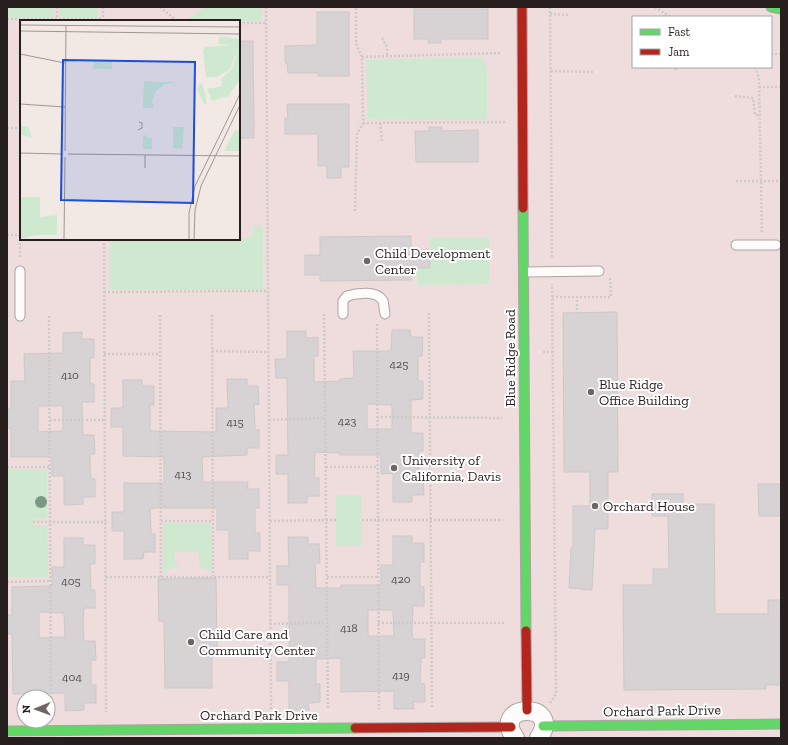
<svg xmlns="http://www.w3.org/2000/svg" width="788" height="745" font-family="'Zilla Slab',serif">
	<rect width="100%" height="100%" fill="#f2e9e5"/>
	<path fill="#efdcdc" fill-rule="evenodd" d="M 7,7 L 781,7 L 781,738 L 7,738 ZM 633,17 L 771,17 L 771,67 L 633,67 ZM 21,21 L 239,21 L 239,239 L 21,239 ZM 24,697 L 48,697 L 48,721 L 24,721 Z"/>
	<g fill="#cfe9d1">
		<rect x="7" y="7" width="47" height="10"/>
		<rect x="59" y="7" width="39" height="10"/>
		<path d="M 205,7 L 262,7 L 262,21 L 185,21 Z"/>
		<path d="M 482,57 L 487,67 L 487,118 L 483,120 L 368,119 L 366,60 Z"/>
		<path d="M 254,225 L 259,225 L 263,229 L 263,290 L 109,289 L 109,239 L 239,239 L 252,237 Z"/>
		<path d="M 430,238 L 489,238 L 489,284 L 418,285 L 418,276 L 411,276 L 410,268 L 430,268 Z"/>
		<path d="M 7,469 L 47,469 L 47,519 L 33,519 L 33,525 L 47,525 L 48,577 L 7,577 L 8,522 Z"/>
		<path d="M 336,495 L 361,495 L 362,546 L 336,546 Z"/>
		<path d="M 163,523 L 211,523 L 211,573 L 204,567 L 199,567 L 199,552 L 175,552 L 175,560 L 178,567 L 171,567 L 163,574 Z"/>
	</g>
	<g fill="#d7d2d3" stroke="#cdc8ca" fill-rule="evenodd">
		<path d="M 414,9 L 488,9 L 488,39 L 441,39 L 441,43 L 428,43 L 428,39 L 414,39 Z"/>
		<path d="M 317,12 L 349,12 L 349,76 L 318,76 L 318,73 L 288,73 L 287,63 L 285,63 L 285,46 L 317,45 Z"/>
		<path d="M 239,41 L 253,41 L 254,138 L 239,138 Z"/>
		<path d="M 287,104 L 349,104 L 349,167 L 341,167 L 341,178 L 327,178 L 327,166 L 318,166 L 318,134 L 285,134 L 285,118 L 288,118 Z"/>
		<path d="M 429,127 L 442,127 L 442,131 L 478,130 L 478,162 L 416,162 L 415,131 L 429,131 Z"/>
		<path d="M 411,236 L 411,250 L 430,250 L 430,268 L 410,268 L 411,280 L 320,281 L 320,275 L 305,275 L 305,255 L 320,255 L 320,237 Z"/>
		<path d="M 617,312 L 618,472 L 608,472 L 608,529 L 595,529 L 592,590 L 569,588 L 571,548 L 573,548 L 573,506 L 590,506 L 590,472 L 564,472 L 563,313 Z"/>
		<path d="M 392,330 L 410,330 L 411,337 L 423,337 L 422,356 L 418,356 L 418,381 L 423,381 L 423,399 L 411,400 L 411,433 L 423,433 L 423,451 L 419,451 L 419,477 L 423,477 L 424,495 L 412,495 L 412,502 L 393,502 L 393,473 L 381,474 L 381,455 L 340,455 L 340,453 L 315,452 L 314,478 L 319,478 L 319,496 L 307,496 L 307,503 L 288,503 L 288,474 L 276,474 L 276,455 L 288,455 L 287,378 L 276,378 L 275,359 L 287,359 L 287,331 L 306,331 L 306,338 L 318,337 L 318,356 L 314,356 L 314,382 L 340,381 L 340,379 L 354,378 L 353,351 L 391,351 ZM 367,404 L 392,405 L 392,429 L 367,429 Z"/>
		<path d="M 82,332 L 82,339 L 94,339 L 94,358 L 90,358 L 90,384 L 94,384 L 94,402 L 82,402 L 82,409 L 83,435 L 94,435 L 95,454 L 90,454 L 90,466 L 91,479 L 95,479 L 95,497 L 83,497 L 83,504 L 64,505 L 64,476 L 52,476 L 52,457 L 11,457 L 11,428 L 7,428 L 7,409 L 11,409 L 11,381 L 25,381 L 24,354 L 63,353 L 63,333 ZM 38,406 L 63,406 L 63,431 L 38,432 Z"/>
		<path d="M 227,379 L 247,379 L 247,386 L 258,386 L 259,405 L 254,404 L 255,430 L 259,430 L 259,448 L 247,448 L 247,455 L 202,457 L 203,482 L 248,482 L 247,489 L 259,489 L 259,508 L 255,508 L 255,533 L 260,533 L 260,551 L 248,551 L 248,559 L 229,559 L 229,530 L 217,530 L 217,508 L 155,508 L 150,509 L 151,534 L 155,534 L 155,552 L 144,552 L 143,559 L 124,559 L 124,531 L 112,531 L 112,512 L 124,512 L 124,483 L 164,483 L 164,457 L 123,456 L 123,427 L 111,427 L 111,408 L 123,408 L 123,380 L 142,380 L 142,386 L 154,386 L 154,405 L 150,405 L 150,431 L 216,432 L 216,408 L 228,408 Z"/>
		<path d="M 758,484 L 781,484 L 781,516 L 759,516 Z"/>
		<path d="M 652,494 L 683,494 L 683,504 L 714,504 L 715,614 L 768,614 L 768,600 L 781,600 L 781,622 L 779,622 L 779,685 L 766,685 L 766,689 L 624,690 L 623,585 L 653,585 L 653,569 L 669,569 L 668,516 L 652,516 Z"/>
		<path d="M 393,536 L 412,536 L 412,543 L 424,543 L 424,562 L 420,562 L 420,587 L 424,587 L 424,606 L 413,606 L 412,632 L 413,639 L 425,639 L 425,658 L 421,658 L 420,683 L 425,684 L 425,702 L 413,702 L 414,709 L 394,709 L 394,691 L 341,692 L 341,658 L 316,659 L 316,684 L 320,684 L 320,702 L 308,703 L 309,710 L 289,710 L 289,681 L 277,681 L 277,662 L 289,662 L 289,585 L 277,585 L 277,566 L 289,566 L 288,537 L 308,537 L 308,544 L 319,544 L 320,563 L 315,563 L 316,588 L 341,588 L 341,585 L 381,585 L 381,565 L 393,565 ZM 368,610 L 393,610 L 394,636 L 368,636 Z"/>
		<path d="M 64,538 L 83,538 L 83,545 L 95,545 L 95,564 L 90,564 L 91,590 L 95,590 L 95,608 L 84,608 L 83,622 L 84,641 L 95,641 L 96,660 L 91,660 L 91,685 L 96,685 L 96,703 L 84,703 L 84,710 L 65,711 L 65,693 L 13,694 L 12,634 L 7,634 L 7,615 L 12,615 L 12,587 L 52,586 L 52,567 L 64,567 ZM 39,612 L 64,613 L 65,637 L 39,638 Z"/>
		<path d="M 216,578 L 217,651 L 212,651 L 212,688 L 165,688 L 164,621 L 159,621 L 158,579 Z"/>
	</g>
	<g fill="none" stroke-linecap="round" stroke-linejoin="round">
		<defs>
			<g id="lane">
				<path d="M 736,245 L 776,245"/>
				<path d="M 20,271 L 20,316"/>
				<path d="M 524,272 L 599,271"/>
				<path d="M 343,314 L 343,301 L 347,296 C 357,293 377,290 383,301 C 384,304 384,310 385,314"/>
			</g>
			<path id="street" d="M 515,738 C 490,703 563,701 539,738"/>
			<g id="fast">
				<path d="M 771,7 L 781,9"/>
				<path d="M 523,208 L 526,631"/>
				<path d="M 543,726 L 781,724"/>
				<path d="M 7,731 L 355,728"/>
			</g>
			<g id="jam">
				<path d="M 522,7 L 523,208"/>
				<path d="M 526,631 L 527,710"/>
				<path d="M 355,728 L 511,727"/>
			</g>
		</defs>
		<use href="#lane" stroke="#aca5a2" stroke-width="11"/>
		<use href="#street" stroke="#aca5a2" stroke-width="20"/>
		<use href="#fast" stroke="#aca5a2" stroke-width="11"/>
		<use href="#jam" stroke="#aca5a2" stroke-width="11"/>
		<g stroke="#cdcac8" stroke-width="2.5" stroke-dasharray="2 2" stroke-linecap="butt">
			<path d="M 57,7 L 57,21"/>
			<path d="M 103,7 L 103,20"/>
			<path d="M 160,7 L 177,21"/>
			<path d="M 266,7 L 271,711"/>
			<path d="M 550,7 L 552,259"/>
			<path d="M 655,7 L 670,17"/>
			<path d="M 550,14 L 568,15"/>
			<path d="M 7,19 L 103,19"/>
			<path d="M 20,19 L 20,259"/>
			<path d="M 239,23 L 266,23"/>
			<path d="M 382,38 L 387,47 L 387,56"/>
			<path d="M 771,54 L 781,54"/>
			<path d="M 362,57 L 501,53"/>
			<path d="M 755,67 L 759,78 L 762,234"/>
			<path d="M 675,70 L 676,67"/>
			<path d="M 551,71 L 594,72"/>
			<path d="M 759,87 L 781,87"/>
			<path d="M 735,96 L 753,98 L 755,115 L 759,115"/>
			<path d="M 363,123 L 505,122"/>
			<path d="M 380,123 L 382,141"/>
			<path d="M 7,128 L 20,128"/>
			<path d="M 736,181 L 781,181"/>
			<path d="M 355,211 L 357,134 L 363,123 L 362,57 L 356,44 L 356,7"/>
			<path d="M 7,235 L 20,235"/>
			<path d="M 104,239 L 106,712"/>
			<path d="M 104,292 L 268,291"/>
			<path d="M 552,297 L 611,297 L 610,276"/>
			<path d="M 577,310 L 577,297"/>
			<path d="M 429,313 L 432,709"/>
			<path d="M 324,314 L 328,710"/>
			<path d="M 160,315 L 161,577"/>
			<path d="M 212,315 L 213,576"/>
			<path d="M 49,316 L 51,712"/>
			<path d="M 377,324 L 379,709"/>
			<path d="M 212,351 L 269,352"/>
			<path d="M 543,352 L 553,352"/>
			<path d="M 104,354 L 160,354"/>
			<path d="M 377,417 L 502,418"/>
			<path d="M 50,420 L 105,420"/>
			<path d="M 269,420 L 325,418"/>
			<path d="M 7,467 L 50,467"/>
			<path d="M 326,467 L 378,467"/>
			<path d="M 362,520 L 503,520"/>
			<path d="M 161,521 L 213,521"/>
			<path d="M 270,521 L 336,520"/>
			<path d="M 7,522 L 8,522"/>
			<path d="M 33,522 L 106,522"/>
			<path d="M 106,577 L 270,577"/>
			<path d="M 327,577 L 378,577"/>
			<path d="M 7,582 L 50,581"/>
			<path d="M 378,623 L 504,623"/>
			<path d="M 270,624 L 327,623"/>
			<path d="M 550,703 L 556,694 L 552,284"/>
		</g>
		<use href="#lane" stroke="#fdfcfb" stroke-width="9"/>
		<use href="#street" stroke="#fdfcfb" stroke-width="18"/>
		<use href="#fast" stroke="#63d668" stroke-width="9"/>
		<use href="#jam" stroke="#b3261e" stroke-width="9"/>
	</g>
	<circle fill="#7b9883" cx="41" cy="502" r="6"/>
	<g fill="#6d6663" stroke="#fff" stroke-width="1.5">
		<circle cx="367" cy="261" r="4"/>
		<circle cx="591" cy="392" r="4"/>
		<circle cx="394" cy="468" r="4"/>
		<circle cx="595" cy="506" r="4"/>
		<circle cx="191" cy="642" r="4"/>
	</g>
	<g text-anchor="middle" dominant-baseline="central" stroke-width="4" stroke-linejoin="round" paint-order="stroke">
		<g font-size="12" fill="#554e4e">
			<text x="399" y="364">425</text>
			<text x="70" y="375">410</text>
			<text x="347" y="421">423</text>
			<text x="235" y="422">415</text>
			<text x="183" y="474">413</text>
			<text x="401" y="579">420</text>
			<text x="71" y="581">405</text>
			<text x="349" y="628">418</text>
			<text x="401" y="675">419</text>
			<text x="72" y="677">404</text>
		</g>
		<g font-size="14" fill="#261f1d" stroke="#fff" text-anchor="start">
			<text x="375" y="253">Child Development<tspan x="375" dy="16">Center</tspan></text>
			<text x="599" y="384">Blue Ridge<tspan x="599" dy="16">Office Building</tspan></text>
			<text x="402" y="460">University of<tspan x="402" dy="16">California, Davis</tspan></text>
			<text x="603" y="506">Orchard House</text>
			<text x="199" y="634">Child Care and<tspan x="199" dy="16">Community Center</tspan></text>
		</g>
		<g font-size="14" fill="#261f1d" stroke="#fff">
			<text transform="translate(510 358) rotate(-90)">Blue Ridge Road</text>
			<text transform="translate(662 711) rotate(-1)">Orchard Park Drive</text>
			<text x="259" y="715">Orchard Park Drive</text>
		</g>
	</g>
	<g transform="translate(20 20)">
		<rect width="220" height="220" fill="#f2e9e5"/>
		<path d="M 199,16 L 220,19 L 220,60 L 208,76 L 192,81 L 187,69 L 202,66 L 201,59 L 212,49 L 216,37 L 213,25 L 199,24 ZM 213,25 L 215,36 L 210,49 L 197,57 L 186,57 L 183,30 L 186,27 ZM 73,41 L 92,41 L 92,49 L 83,49 L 83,47 L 82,49 L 73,49 ZM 124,61 L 139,62 L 156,62 L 145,64 L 136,71 L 132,81 L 134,88 L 123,88 ZM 180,63 L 183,65 L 187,84 L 184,84 L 177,69 ZM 0,106 L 8,106 L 12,117 L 0,115 ZM 153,107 L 164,107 L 162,129 L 153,128 ZM 215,110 L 220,111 L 220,131 L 204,131 ZM 127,115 L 127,118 L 132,118 L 132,129 L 123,129 L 123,116 ZM 0,177 L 20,177 L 20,197 L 37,195 L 37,215 L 17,215 L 0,219 Z" fill="#cfe9d1"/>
		<path fill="none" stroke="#a09895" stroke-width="1" d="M 0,5 L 220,7M 0,11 L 220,14M 0,34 L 45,43M 0,84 L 45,87M 118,110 L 122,108 L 122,103 L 119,102M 45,131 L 46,5M 0,133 L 42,134M 48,134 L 220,136M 125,135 L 125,148M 44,220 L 45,137M 169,220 L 169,193 L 175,166 L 220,74M 174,220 L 175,190 L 181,166 L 220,85"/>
		<path fill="#1d4ed8" fill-opacity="0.15" stroke="#1d4ed8" stroke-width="2" d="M 43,40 L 175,42 L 173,183 L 41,180 Z"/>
		<rect width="220" height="220" fill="none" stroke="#261f1d" stroke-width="2"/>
	</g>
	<rect width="788" height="745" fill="none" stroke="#261f1d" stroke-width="16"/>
	<rect x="632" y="16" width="140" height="52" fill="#ffffff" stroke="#a8a5a5"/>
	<rect x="640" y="29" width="20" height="6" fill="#63d668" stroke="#a8a5a5"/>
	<text x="668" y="36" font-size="12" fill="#261f1d">Fast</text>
	<rect x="640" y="49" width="20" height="6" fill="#b3261e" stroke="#a8a5a5"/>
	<text x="668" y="56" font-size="12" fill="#261f1d">Jam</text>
	<g transform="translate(36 709) rotate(269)"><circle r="19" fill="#ffffff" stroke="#a8a5a5"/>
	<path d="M0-3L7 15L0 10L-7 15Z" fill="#6d6663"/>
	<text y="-6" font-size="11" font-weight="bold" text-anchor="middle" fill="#261f1d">N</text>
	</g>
</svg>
